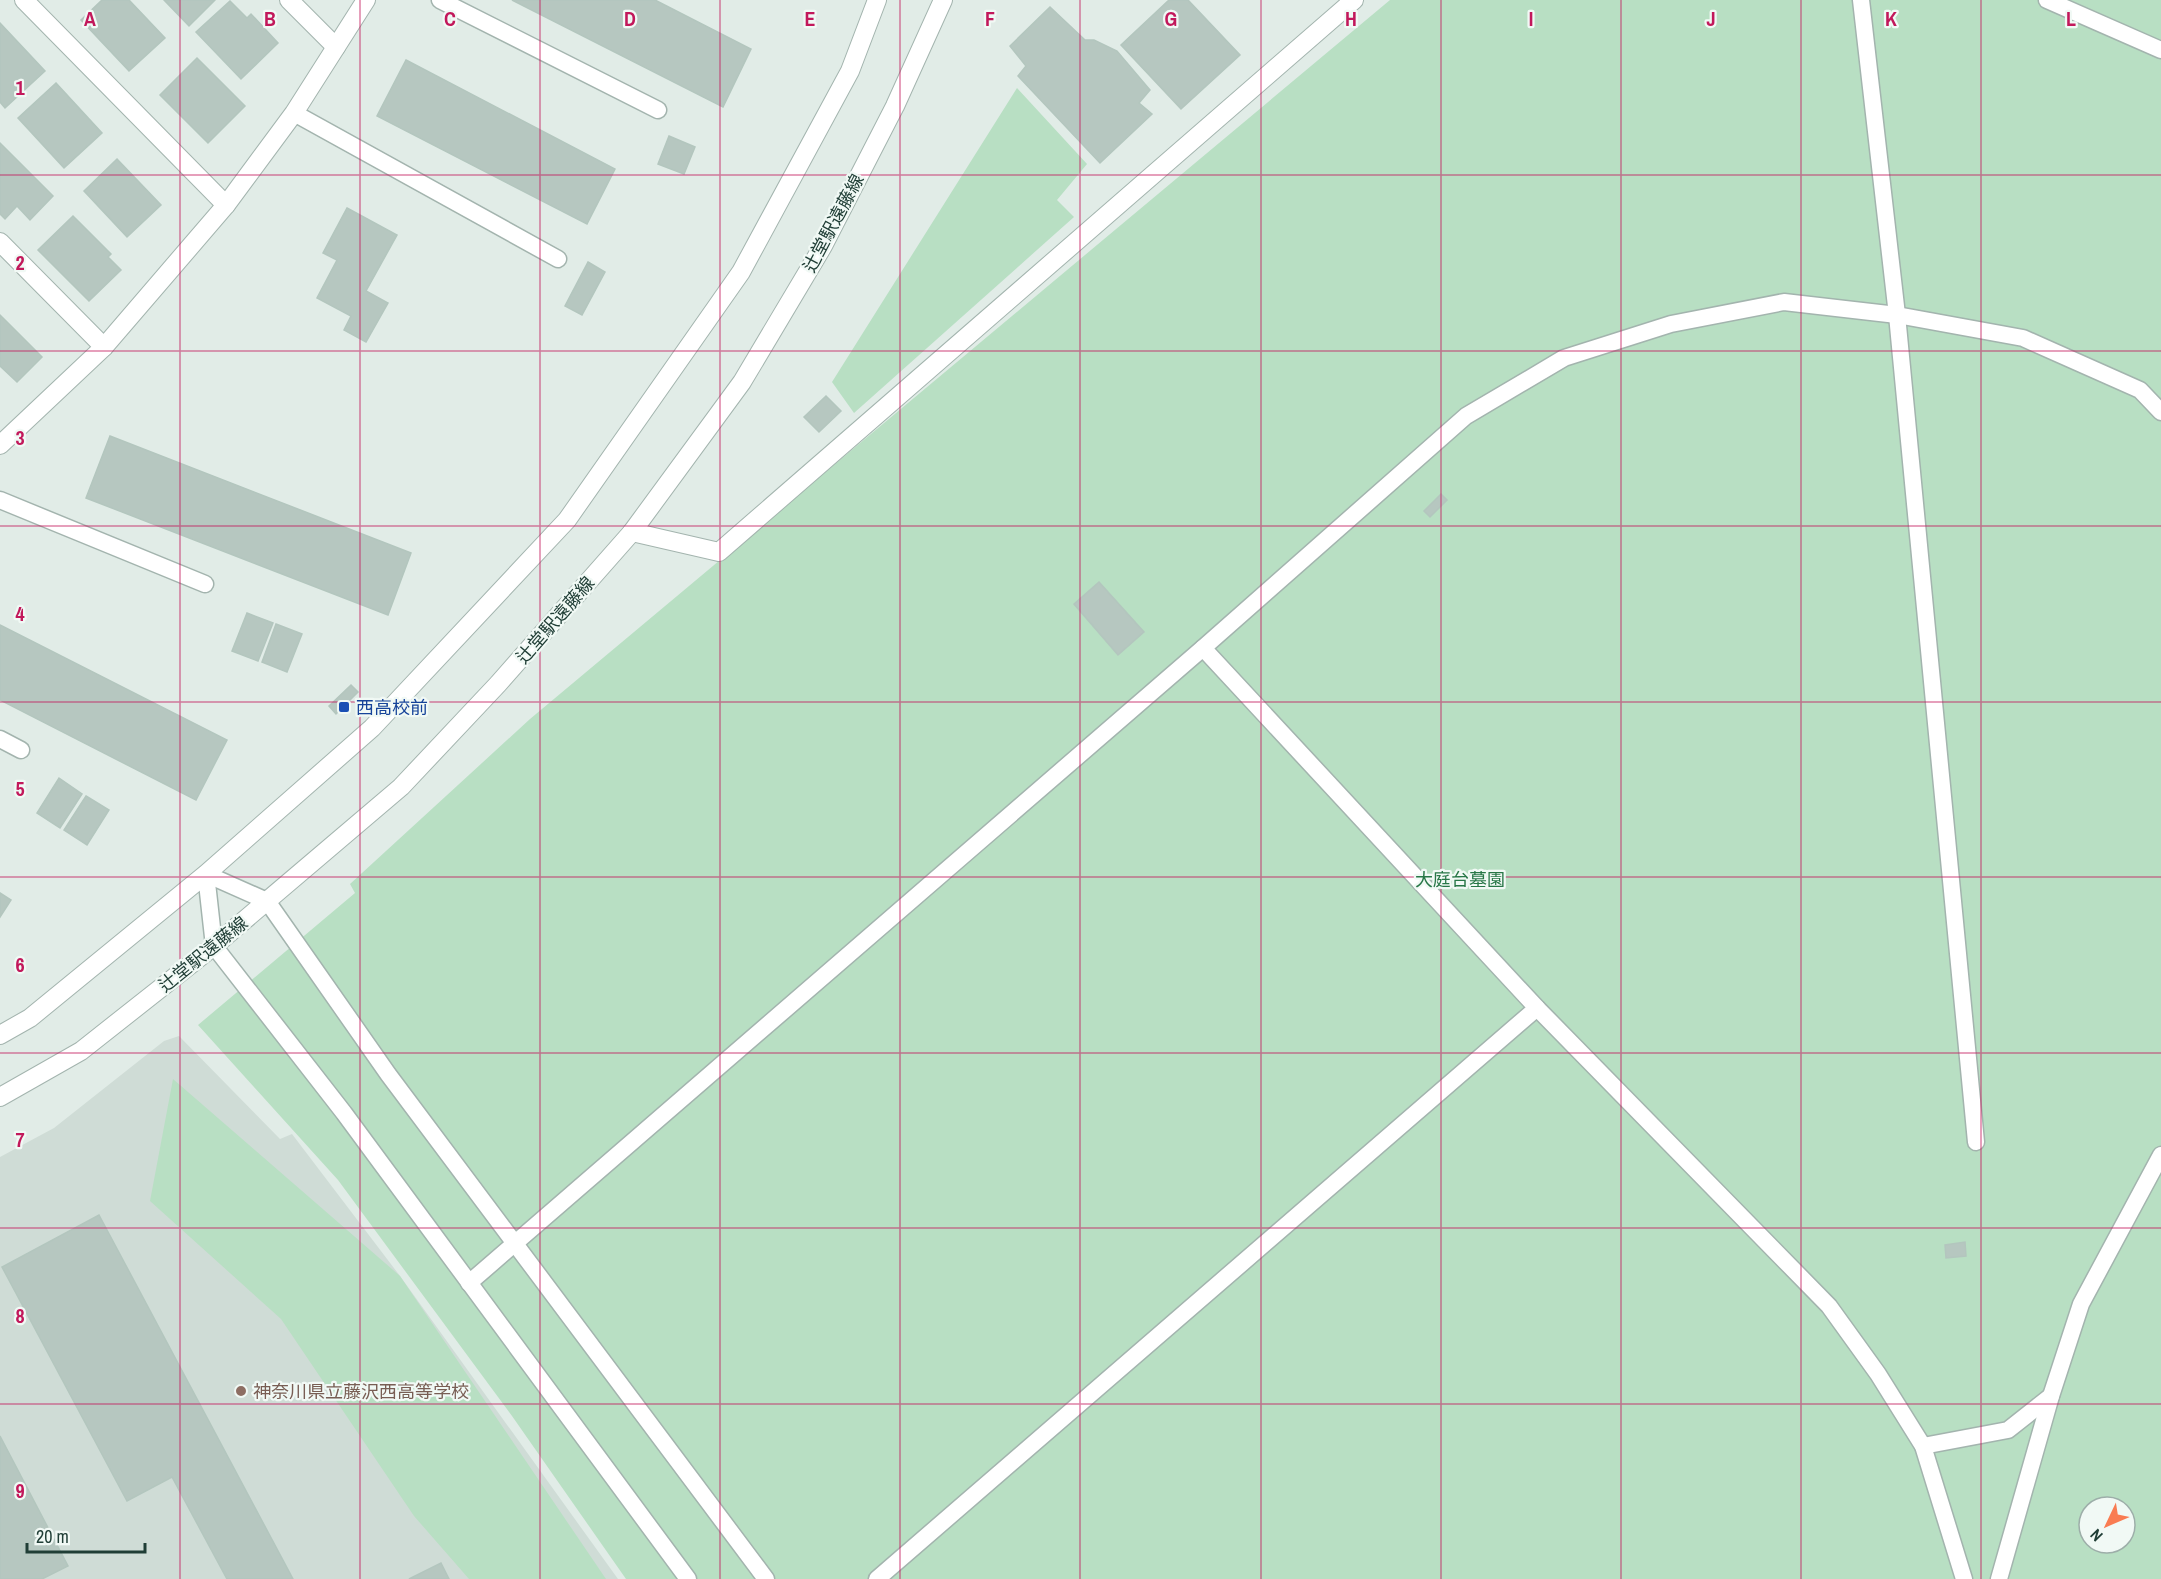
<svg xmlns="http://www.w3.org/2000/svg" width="2161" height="1579" font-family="'Archivo Narrow','Noto Sans JP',sans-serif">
	<rect width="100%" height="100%" fill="#e1ece7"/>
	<path fill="#cfdcd6" d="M 179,1036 L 280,1139 L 292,1134 L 400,1276 L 618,1579 L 0,1579 L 0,1157 L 54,1128 L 164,1041 Z"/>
	<g fill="#b8dfc3" fill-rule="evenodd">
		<path d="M 1390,0 L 2161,0 L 2161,1579 L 626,1579 L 512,1416 L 338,1180 L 198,1025 L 355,893 L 350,884 L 530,719 ZM 2089,1507 L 2125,1507 L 2125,1543 L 2089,1543 Z"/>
		<path d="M 1017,88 L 1087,164 L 1057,200 L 1074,217 L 854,413 L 832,382 Z"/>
		<path d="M 173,1079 L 400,1276 L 606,1579 L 469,1579 L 414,1516 L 281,1319 L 150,1201 Z"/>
	</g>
	<g fill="#b6c7c0" stroke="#b3c6be" stroke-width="1.5">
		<path d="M 102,0 L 129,0 L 165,38 L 129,71 L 81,20 Z"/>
		<path d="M 164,0 L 215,0 L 189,26 Z"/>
		<path d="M 512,0 L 655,0 L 751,49 L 723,107 Z"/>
		<path d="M 1169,0 L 1188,0 L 1240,55 L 1181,109 L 1121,45 Z"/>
		<path d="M 230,1 L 247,18 L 251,14 L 278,43 L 241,79 L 196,32 Z"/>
		<path d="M 1050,7 L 1085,40 L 1094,40 L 1117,51 L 1150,90 L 1139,103 L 1152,114 L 1100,163 L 1018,76 L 1026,66 L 1010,46 Z"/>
		<path d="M 0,23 L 45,71 L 5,108 L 0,102 Z"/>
		<path d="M 197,58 L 245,106 L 208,143 L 160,95 Z"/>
		<path d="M 406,60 L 615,169 L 587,224 L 377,116 Z"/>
		<path d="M 56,83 L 102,133 L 64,168 L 18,118 Z"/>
		<path d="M 669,136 L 695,147 L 684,174 L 658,164 Z"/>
		<path d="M 0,143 L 53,196 L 30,220 L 17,206 L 5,219 L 0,214 Z"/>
		<path d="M 117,159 L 161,205 L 127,237 L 84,191 Z"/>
		<path d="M 347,208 L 397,235 L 366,291 L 388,303 L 366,342 L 344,330 L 351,316 L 317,298 L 337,260 L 323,253 Z"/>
		<path d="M 73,216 L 111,254 L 108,257 L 121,270 L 89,301 L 38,250 Z"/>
		<path d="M 588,262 L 605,272 L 582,315 L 565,306 Z"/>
		<path d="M 0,315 L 42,357 L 17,382 L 0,366 Z"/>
		<path d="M 826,396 L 841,411 L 819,432 L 804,417 Z"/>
		<path d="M 110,436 L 411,553 L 388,615 L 86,498 Z"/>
		<path d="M 1441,494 L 1447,500 L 1430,517 L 1424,511 Z"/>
		<path d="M 1099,582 L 1144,632 L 1118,655 L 1074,604 Z"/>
		<path d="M 247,613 L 273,623 L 258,661 L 232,651 Z"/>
		<path d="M 276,624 L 302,634 L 287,672 L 262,662 Z"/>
		<path d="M 0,625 L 227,740 L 196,800 L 0,700 Z"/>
		<path d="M 351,685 L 358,692 L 336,714 L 329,706 Z"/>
		<path d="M 59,778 L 82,794 L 60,828 L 37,813 Z"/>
		<path d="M 86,796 L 109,810 L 87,845 L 64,830 Z"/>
		<path d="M 0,893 L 11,900 L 0,917 Z"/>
		<path d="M 99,1215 L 293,1579 L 227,1579 L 172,1477 L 127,1501 L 2,1267 Z"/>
		<path d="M 1965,1242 L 1966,1256 L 1946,1258 L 1945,1245 Z"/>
		<path d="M 0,1436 L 68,1566 L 42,1579 L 0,1579 Z"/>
		<path d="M 441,1563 L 449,1579 L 409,1579 Z"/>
	</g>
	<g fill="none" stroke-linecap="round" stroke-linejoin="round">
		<defs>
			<g id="service">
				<path d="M 440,0 L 658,110"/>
				<path d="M 1861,0 L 1897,315 L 1976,1142"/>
				<path d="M 2047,0 L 2161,50"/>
				<path d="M 294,113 L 558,259"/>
				<path d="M 0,500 L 205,584"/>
				<path d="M 1203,648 L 1537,1008 L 1829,1306 L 1878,1374 L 1923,1446 L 1964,1579"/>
				<path d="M 0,739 L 21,750"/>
				<path d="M 206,874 L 267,901 L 388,1074 L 766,1579"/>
				<path d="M 206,874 L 214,946 L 344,1113 L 688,1579"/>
				<path d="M 469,1283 L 1203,648 L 1466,416 L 1564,358 L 1671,324 L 1784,302 L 1897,315 L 2023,338 L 2140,390 L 2161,412"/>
				<path d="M 1923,1446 L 2008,1430 L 2051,1396"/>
				<path d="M 877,1579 L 1537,1008"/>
				<path d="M 1999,1579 L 2051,1396 L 2081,1304 L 2161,1155"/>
			</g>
			<g id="minor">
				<path d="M 24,0 L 226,205"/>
				<path d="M 289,0 L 336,47"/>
				<path d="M 0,242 L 104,347"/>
				<path d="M 632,532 L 719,552 L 1354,0"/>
			</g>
			<g id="tertiary">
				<path d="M 0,445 L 104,347 L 226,205 L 294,113 L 366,0"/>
				<path d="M 0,1035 L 30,1018 L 206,874 L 372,728 L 567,520 L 741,272 L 850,71 L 877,0"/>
				<path d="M 0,1097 L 81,1051 L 214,946 L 401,787 L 498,684 L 632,532 L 742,382 L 823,246 L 895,106 L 943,0"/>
			</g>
		</defs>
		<use href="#service" stroke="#a3b4ae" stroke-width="19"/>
		<use href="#minor" stroke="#a3b4ae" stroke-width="20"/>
		<use href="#tertiary" stroke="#a3b4ae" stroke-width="20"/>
		<use href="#service" stroke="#fff" stroke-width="16"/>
		<use href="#minor" stroke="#fff" stroke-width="18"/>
		<use href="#tertiary" stroke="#fff" stroke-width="18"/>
	</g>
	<path fill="none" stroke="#c2185b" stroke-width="1.5" stroke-opacity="0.55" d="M 180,0 L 180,1579M 360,0 L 360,1579M 540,0 L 540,1579M 720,0 L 720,1579M 900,0 L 900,1579M 1080,0 L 1080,1579M 1261,0 L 1261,1579M 1441,0 L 1441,1579M 1621,0 L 1621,1579M 1801,0 L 1801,1579M 1981,0 L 1981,1579M 0,175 L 2161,175M 0,351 L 2161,351M 0,526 L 2161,526M 0,702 L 2161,702M 0,877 L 2161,877M 0,1053 L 2161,1053M 0,1228 L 2161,1228M 0,1404 L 2161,1404"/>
	<rect fill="#1a4fb4" stroke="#f1f9f5" stroke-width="2" x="338" y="701" width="12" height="12" rx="3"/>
	<circle fill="#8d6e63" stroke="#f1f9f5" stroke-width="2" cx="241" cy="1391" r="6"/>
	<g text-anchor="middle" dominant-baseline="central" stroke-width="4.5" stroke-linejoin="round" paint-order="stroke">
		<g font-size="18" fill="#203e36" stroke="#f1f9f5">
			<text transform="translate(833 223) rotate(-62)">辻堂駅遠藤線</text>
			<text transform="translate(555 620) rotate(-49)">辻堂駅遠藤線</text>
			<text transform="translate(203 954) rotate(-39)">辻堂駅遠藤線</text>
		</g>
		<g font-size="18" fill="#164399" stroke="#f1f9f5" text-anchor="start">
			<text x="356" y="707">西高校前</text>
		</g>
		<g font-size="18" fill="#287747" stroke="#f1f9f5">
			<text x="1460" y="879">大庭台墓園</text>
		</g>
		<g font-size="18" fill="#785e54" stroke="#f1f9f5" text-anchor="start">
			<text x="253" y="1391">神奈川県立藤沢西高等学校</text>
		</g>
	</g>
	<g font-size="20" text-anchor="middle" font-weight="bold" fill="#c2185b" stroke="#f1f9f5" stroke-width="4.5" stroke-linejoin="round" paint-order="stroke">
		<text x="90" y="26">A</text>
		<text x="270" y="26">B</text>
		<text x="450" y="26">C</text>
		<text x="630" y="26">D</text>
		<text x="810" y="26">E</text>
		<text x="990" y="26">F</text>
		<text x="1171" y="26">G</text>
		<text x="1351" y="26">H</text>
		<text x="1531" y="26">I</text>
		<text x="1711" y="26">J</text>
		<text x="1891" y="26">K</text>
		<text x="2071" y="26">L</text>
		<text x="20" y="95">1</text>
		<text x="20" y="270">2</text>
		<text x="20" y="445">3</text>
		<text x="20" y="621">4</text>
		<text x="20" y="796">5</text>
		<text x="20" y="972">6</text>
		<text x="20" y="1147">7</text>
		<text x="20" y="1323">8</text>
		<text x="20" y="1498">9</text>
	</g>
	<g transform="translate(2107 1525) rotate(226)"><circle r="28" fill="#f1f9f5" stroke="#9daea9" stroke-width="1.5"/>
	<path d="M0-4.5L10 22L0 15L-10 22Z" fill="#f97c52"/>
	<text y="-9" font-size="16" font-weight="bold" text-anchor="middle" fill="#203e36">N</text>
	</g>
	<path d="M27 1543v9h118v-9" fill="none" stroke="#203e36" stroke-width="3"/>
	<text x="36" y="1543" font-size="18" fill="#203e36" stroke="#f1f9f5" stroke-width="4.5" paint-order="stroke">20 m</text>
</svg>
